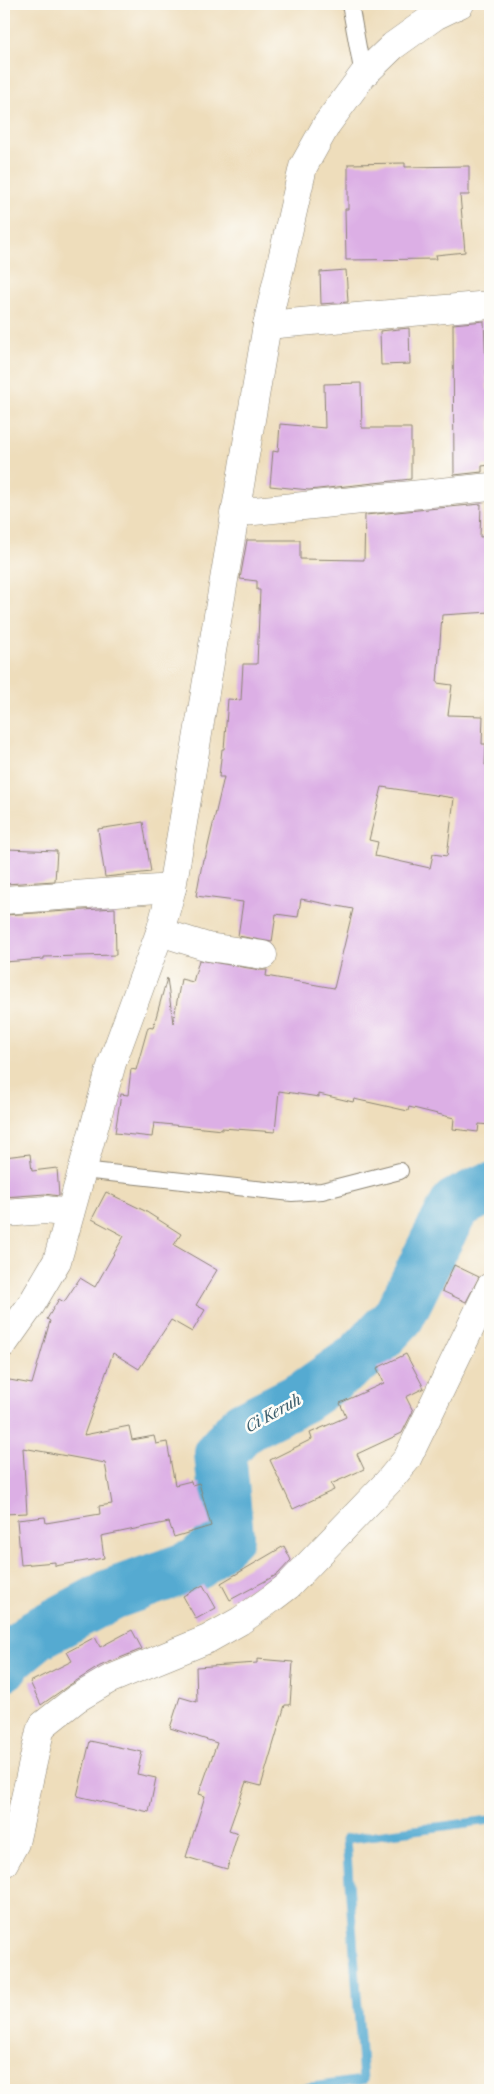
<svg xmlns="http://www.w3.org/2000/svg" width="494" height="2094" font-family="'Libre Caslon Text',serif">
	<rect width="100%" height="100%" fill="#fdfcf7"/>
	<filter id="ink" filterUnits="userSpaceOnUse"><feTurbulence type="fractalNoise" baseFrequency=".02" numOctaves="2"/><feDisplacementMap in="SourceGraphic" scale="10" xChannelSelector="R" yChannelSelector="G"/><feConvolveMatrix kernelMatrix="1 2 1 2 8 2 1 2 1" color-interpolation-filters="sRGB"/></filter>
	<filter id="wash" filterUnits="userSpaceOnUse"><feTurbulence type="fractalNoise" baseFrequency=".0096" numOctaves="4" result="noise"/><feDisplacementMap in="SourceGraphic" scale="20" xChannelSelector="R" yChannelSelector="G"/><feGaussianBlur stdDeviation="1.12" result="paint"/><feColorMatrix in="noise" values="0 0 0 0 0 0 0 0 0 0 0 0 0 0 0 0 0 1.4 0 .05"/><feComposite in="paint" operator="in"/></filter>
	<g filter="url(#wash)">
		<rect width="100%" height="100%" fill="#edb"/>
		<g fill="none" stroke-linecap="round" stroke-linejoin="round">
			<path stroke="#55aad1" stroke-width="9" d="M 290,2090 L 363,2080 L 346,1839 L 490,1820"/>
			<path stroke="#55aad1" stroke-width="52" d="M 4,1665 L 7,1659 L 37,1634 L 112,1594 L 197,1564 L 228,1536 L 220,1453 L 243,1427 L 303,1397 L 359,1358 L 399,1316 L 436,1241 L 456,1204 L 484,1190 L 490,1189"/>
		</g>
		<g id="blocks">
			<g fill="#dcafe5" fill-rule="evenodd">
				<path d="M 405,163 L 405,167 L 469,166 L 469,195 L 460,195 L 465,252 L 436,255 L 437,259 L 346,260 L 345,209 L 348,209 L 348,164 Z"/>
				<path d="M 346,270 L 348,302 L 321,304 L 320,272 Z"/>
				<path d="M 484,321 L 487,390 L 490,390 L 490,465 L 482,466 L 482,472 L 454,475 L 453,324 Z"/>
				<path d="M 409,328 L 410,364 L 381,365 L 380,331 Z"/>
				<path d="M 361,383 L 362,428 L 411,428 L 411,479 L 309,490 L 270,486 L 273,451 L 278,452 L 280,424 L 325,428 L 324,384 Z"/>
				<path d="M 481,504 L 480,537 L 490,536 L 490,612 L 442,615 L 437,683 L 452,685 L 448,715 L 483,716 L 482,744 L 486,744 L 485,765 L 488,766 L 486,796 L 490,796 L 490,1125 L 479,1124 L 478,1132 L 453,1129 L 454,1118 L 409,1107 L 408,1111 L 354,1099 L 353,1102 L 319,1094 L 319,1097 L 279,1091 L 275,1132 L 222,1128 L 222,1130 L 154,1123 L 152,1137 L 115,1133 L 121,1094 L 128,1095 L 131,1069 L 136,1070 L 148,1027 L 153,1028 L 167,978 L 173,1023 L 181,979 L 193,982 L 199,960 L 261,970 L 267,970 L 266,976 L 334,988 L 353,909 L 301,899 L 298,917 L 276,914 L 272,942 L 238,936 L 243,902 L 196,896 L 203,859 L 205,859 L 224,777 L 219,777 L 222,749 L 224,749 L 228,699 L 241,700 L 243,664 L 257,664 L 260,590 L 257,590 L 257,581 L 240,579 L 247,540 L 300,540 L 300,559 L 364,560 L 365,515 ZM 382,787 L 454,798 L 447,856 L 433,854 L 430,868 L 375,856 L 378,842 L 369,840 Z"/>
				<path d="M 143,822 L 151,872 L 105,877 L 98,829 Z"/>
				<path d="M 7,849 L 57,851 L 55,881 L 5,884 Z"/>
				<path d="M 115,908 L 116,955 L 44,957 L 44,959 L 4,962 L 4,915 Z"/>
				<path d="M 30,1154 L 32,1171 L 57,1168 L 59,1196 L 45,1194 L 4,1197 L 4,1157 Z"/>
				<path d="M 106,1192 L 145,1211 L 181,1234 L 174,1245 L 217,1270 L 196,1305 L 205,1310 L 192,1332 L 171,1320 L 139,1369 L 113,1353 L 84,1435 L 129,1426 L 132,1440 L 154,1436 L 156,1444 L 167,1442 L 175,1485 L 191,1481 L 192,1485 L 199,1483 L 211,1526 L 174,1537 L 169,1522 L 101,1536 L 104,1558 L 55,1566 L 55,1562 L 21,1565 L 17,1520 L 45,1517 L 46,1523 L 100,1514 L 99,1506 L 112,1504 L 105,1463 L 23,1448 L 27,1513 L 4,1514 L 4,1379 L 32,1384 L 50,1321 L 47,1319 L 59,1299 L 64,1302 L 80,1278 L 95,1287 L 124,1236 L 92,1219 Z"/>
				<path d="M 454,1265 L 479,1277 L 466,1302 L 442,1291 Z"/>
				<path d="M 406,1354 L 424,1388 L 406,1397 L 413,1411 L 402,1433 L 357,1454 L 364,1469 L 331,1484 L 334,1490 L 293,1509 L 270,1460 L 312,1439 L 310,1433 L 346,1417 L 340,1403 L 384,1383 L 377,1368 Z"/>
				<path d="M 284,1546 L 291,1560 L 278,1574 L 230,1600 L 221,1583 Z"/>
				<path d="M 203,1585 L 216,1608 L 196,1619 L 183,1596 Z"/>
				<path d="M 132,1630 L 142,1649 L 100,1666 L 68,1686 L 41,1705 L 30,1682 L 72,1661 L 67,1652 L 95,1637 L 100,1647 Z"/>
				<path d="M 257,1659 L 293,1662 L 290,1705 L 285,1705 L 261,1786 L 246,1782 L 229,1830 L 238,1833 L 227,1869 L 186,1857 L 205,1796 L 199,1794 L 217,1743 L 170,1728 L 180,1697 L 197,1702 L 196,1667 L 257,1663 Z"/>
				<path d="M 90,1741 L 142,1752 L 137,1774 L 156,1778 L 149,1812 L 77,1796 Z"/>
			</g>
		</g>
	</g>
	<g filter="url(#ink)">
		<use href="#blocks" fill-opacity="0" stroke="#8c8473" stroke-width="1"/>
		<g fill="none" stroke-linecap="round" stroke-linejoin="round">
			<defs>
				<g id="lane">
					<path d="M 350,4 L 363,75"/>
					<path d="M 83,1170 L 292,1193 L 322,1191 L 400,1171"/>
				</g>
				<g id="street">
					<path d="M 267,325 L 490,305"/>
					<path d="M 234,513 L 490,487"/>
					<path d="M 4,900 L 172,888"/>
					<path d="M 160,932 L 208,947 L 263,955"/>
					<path d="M 4,1213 L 46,1210 L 70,1213"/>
					<path d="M 4,1343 L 31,1305 L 57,1261 L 112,1063 L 160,932 L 172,888 L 267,325 L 303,167 L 327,124 L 363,75 L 393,46 L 435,16 L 460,4"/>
					<path d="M 4,1863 L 15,1843 L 40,1731 L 43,1725 L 76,1699 L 108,1680 L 208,1639 L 240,1621 L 271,1599 L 288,1586 L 388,1482 L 407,1459 L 490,1287"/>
				</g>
			</defs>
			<use href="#lane" stroke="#8c8473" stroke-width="18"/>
			<use href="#street" stroke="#8c8473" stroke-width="29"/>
			<use href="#lane" stroke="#fff" stroke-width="16"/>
			<use href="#street" stroke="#fff" stroke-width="28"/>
		</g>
	</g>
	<g text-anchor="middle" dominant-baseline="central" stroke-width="5" stroke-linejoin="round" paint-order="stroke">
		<g font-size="15" font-style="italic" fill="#3c5e6d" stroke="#fdfcf7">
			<text transform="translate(273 1413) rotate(-29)">Ci Keruh</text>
		</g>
	</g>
	<rect width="494" height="2094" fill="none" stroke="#fdfcf7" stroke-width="20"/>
</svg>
